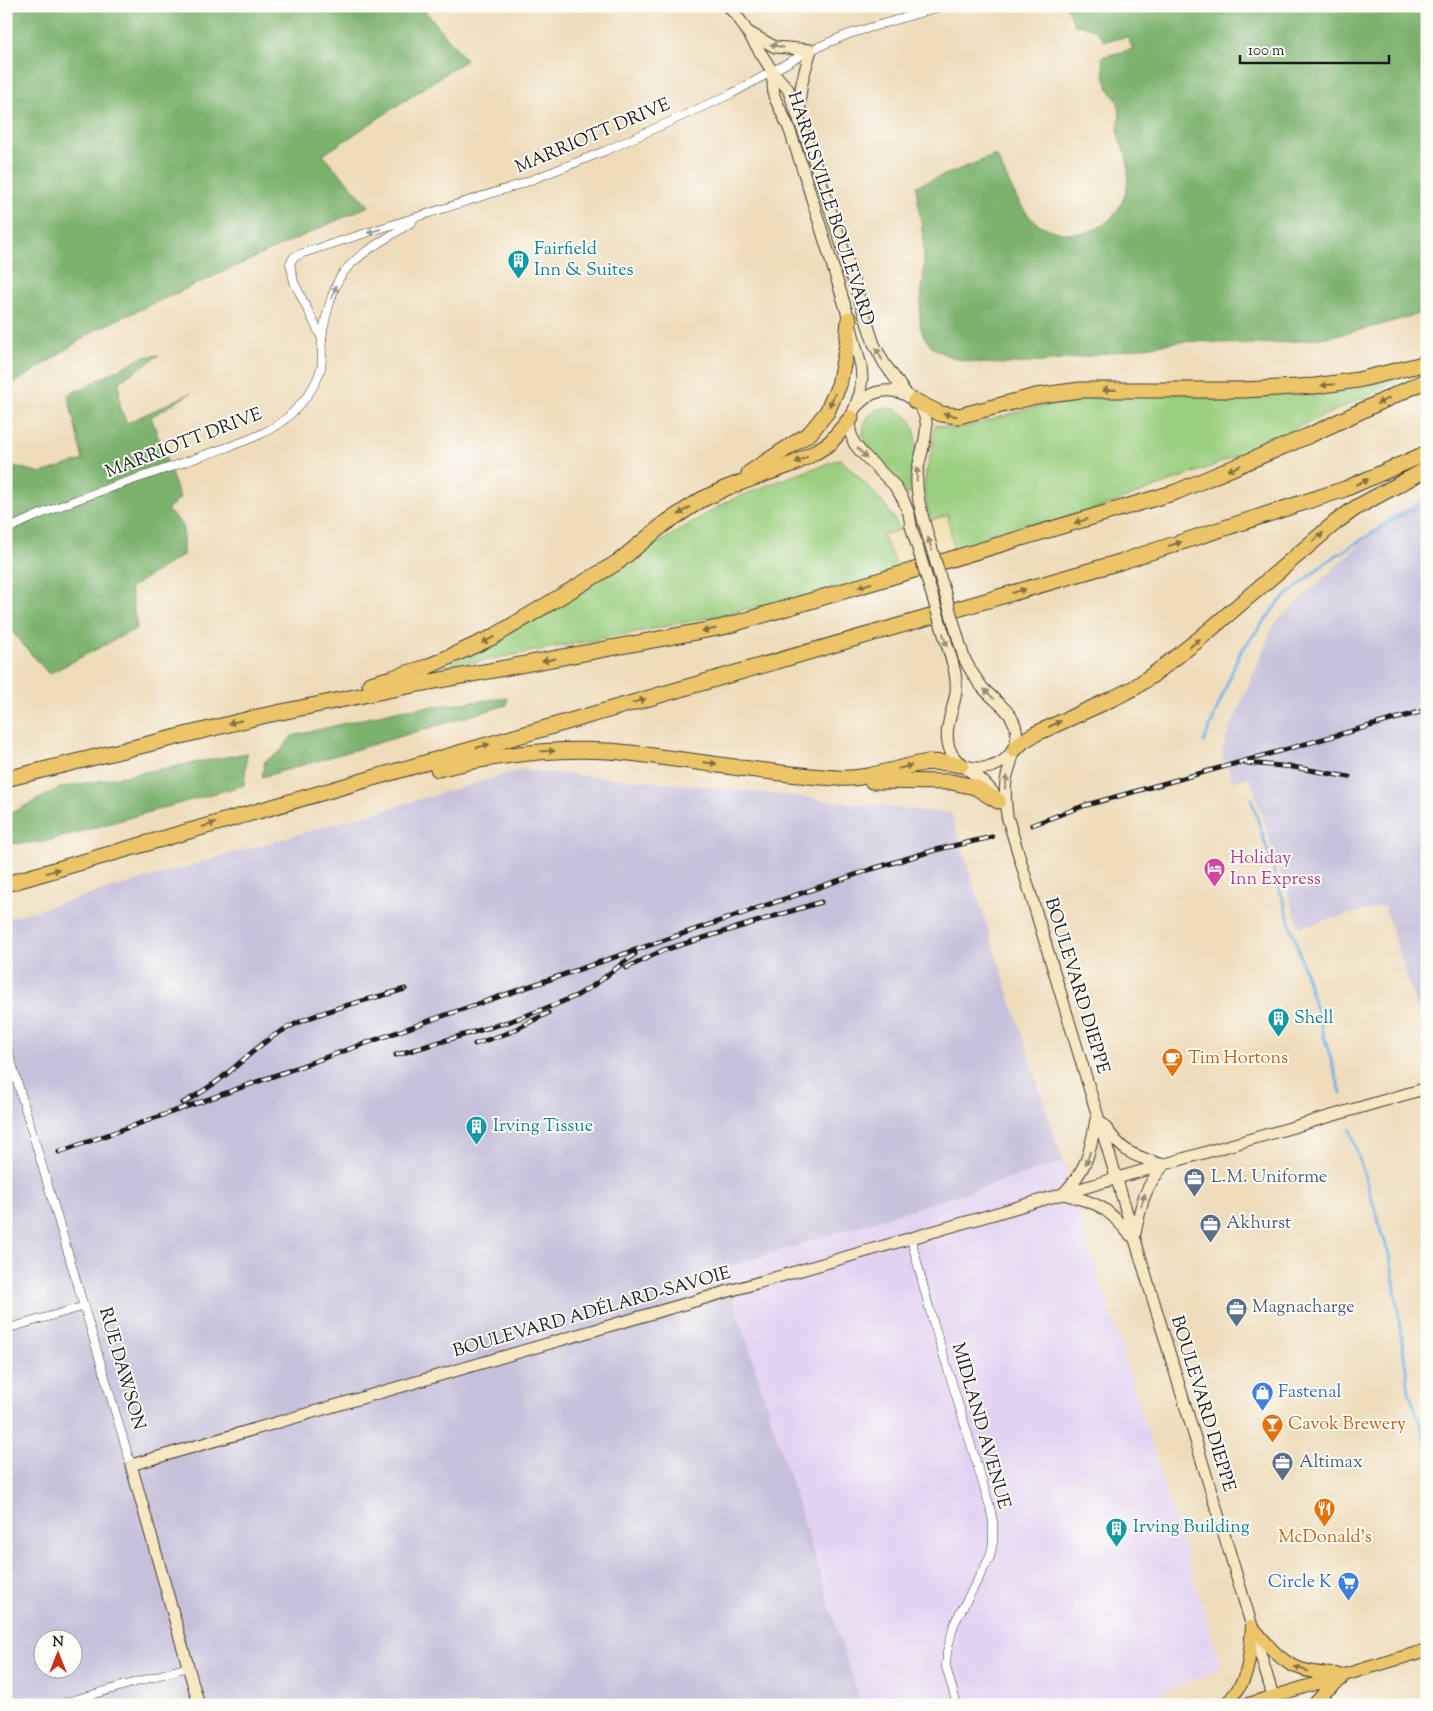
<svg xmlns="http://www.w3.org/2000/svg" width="1433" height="1711" font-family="'Sorts Mill Goudy',serif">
	<rect width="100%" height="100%" fill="#fdfcf7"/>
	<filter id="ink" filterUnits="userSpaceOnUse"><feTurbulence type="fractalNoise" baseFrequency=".02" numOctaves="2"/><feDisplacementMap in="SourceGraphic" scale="10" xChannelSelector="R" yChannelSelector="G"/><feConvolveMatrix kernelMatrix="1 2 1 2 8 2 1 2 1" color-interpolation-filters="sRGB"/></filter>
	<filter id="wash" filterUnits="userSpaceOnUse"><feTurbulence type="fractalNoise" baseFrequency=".0096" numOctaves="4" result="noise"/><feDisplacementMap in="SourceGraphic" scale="20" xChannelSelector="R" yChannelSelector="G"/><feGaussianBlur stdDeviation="1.12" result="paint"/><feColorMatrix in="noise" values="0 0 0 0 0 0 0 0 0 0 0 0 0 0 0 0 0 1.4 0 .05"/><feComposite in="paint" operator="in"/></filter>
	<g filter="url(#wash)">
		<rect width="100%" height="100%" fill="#eedcba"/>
		<path fill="#e3d3f2" d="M 1063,1162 L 1222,1669 L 1130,1705 L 861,1705 L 724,1267 Z"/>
		<g fill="#c6c0da" fill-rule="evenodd">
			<path d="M 1427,497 L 1427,1038 L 1384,906 L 1299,927 L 1249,776 L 1233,782 L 1221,751 L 1274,624 L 1390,516 Z"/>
			<path d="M 521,770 L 692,785 L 951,814 L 1063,1162 L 724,1268 L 861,1705 L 6,1705 L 6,919 ZM 42,1638 L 72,1638 L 72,1668 L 42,1668 Z"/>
		</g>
		<g fill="#9bcf80" stroke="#5c764e">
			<path d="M 1401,377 L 1401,379 L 1398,382 L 1215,465 L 1069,519 L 830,590 L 775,603 L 658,628 L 443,668 L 632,559 L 724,503 L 768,485 L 840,459 C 863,481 885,501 900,529 L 882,535 L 948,515 L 931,520 C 920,484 925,479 933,444 C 934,437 933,431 935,425 L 953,428 L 966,427 L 1024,410 L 1072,400 L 1101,397 Z"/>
			<path d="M 890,408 C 933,418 908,464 910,493 L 906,494 C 891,477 851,445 867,419 C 872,410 881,408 890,408 Z"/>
		</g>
		<g fill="#7cb26e" stroke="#4c6745">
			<path d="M 6,6 L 421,6 L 466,60 L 323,155 L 369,206 L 97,329 L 6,389 Z"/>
			<path d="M 1067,6 L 1427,6 L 1427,311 C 1367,330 1316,343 1253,344 C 1228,345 1203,339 1178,342 C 1122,348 966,388 928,342 C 922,336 920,326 920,317 C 920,301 924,282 924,265 C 925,239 919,212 916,186 L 996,155 C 1007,177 1018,209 1037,223 C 1043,227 1051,230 1058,232 C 1094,241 1124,217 1128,181 C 1129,173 1128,163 1126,155 C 1123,148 1119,141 1118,133 C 1118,124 1121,116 1119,107 C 1118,99 1111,94 1108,87 C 1104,79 1104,66 1102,57 L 1133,49 L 1127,37 L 1104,41 C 1096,29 1088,25 1074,25 Z"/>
			<path d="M 159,355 L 119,382 L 120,409 L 127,423 L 191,393 L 151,417 L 180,498 L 167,510 L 183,525 L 183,555 L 130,588 L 137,628 L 49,674 L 6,625 L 6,464 L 41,473 L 83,460 L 68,395 L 143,357 Z"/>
			<path d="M 507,698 L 507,705 L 262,777 L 265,761 L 280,752 L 292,736 L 400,710 Z"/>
			<path d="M 247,753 L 244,785 L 44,842 L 6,844 L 6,816 L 60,788 Z"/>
		</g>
		<path fill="#eeda9e" stroke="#857b5d" d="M 948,515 L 953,548 L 897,565 L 882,535 Z"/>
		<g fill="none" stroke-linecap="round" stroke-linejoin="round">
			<g stroke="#73b0e5" stroke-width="3">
				<path d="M 1204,742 L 1239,654 L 1279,602 L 1326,562 L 1398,517 L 1427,502"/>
				<path d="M 1251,798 L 1296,942 L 1341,1093"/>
				<path d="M 1350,1129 L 1391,1261 L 1409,1391 L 1427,1444"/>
			</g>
		</g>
	</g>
	<g filter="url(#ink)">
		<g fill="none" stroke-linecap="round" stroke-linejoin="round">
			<defs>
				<g id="street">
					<path d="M 322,339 L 294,282 L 290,263 L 294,257 L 303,253 L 521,184 L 605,151 L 731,94 L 811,50 L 849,34 L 943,6"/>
					<path d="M 6,530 C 68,499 136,480 202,456 C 232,445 270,436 293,412 C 305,400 317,384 321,368 C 323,358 321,347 322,338 C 324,322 333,285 343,273 C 359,252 390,237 412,222"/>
					<path d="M 6,1044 L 131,1465"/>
					<path d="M 911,1239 L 930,1311 L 990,1507 L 993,1522 L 993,1542 L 990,1557 L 954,1624 L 947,1652 L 946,1667 L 957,1705"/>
					<path d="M 6,1329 L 85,1306"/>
					<path d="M 57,1705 L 188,1667"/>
				</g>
				<g id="secondary">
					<path d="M 728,6 L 740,20 L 772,71 L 788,89 L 816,166 L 874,344 L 884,363 L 907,395"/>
					<path d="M 748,32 L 775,47 L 811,50 C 805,71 798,90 800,113"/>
					<path d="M 772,71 L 774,96 L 789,128 L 803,170 L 849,319 L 861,366 L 862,378 L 860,393 L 851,418 L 850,431 L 854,443 L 861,452 L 894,485 L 903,499 L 909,514 L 911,526"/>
					<path d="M 856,407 C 867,395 877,389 893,391 C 913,394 929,411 926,431 C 925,446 918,461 917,476 C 916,492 920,507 924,522"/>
					<path d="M 964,658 C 969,668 975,678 982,687 C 993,700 1009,708 1015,725 C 1021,742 1009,763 1006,781 C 1004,793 1006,804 1007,816 L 1273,1696 L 1273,1705"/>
					<path d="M 952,661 C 955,671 957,682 956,692 C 953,713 939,737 954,757 C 960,765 969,770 978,777 C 985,783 991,789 996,797"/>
					<path d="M 966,766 C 984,771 999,768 1011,753"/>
					<path d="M 1103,1124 C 1123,1153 1131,1155 1164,1165"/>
					<path d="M 1063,1194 C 1088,1168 1090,1152 1096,1119"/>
					<path d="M 1063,1194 C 1099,1204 1105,1205 1130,1235"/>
					<path d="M 1134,1238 C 1141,1207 1142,1190 1164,1165"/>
					<path d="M 199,1705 L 131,1465 L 1427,1088"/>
				</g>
				<g id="primary">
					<path d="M 1252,1626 C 1280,1660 1290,1673 1336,1674"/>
					<path d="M 1225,1705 C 1251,1679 1249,1661 1252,1626"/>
					<path d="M 1245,1705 L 1427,1650"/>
					<path d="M 1313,1705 L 1325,1692 L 1341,1680"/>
				</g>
				<g id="highway">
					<path d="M 915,401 L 941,414 L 959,416 L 1036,396 L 1080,390 L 1243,390 L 1315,386 L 1358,380 L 1427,363"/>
					<path d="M 749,473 L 810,433 L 827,412 L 839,385 L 847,345 L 849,319"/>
					<path d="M 370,684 L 392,678 L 427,667 L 493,637 L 618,562 L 664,524 L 701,500 L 726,488 L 795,463 L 814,453 L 830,443 L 851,418"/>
					<path d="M 1014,750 L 1023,741 L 1035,734 L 1114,698 L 1134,688 L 1154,674 L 1198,640 L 1336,522 L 1357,507 L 1427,469"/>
					<path d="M 438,769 C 494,755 549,748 607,751 C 627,752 647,755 667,758 C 724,765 780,775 837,778 C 867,780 895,768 923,763 C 936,761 948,763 961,765"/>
					<path d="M 6,779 L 262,716 L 403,687 L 723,627 L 1176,492 L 1308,436 L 1427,380"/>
					<path d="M 872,781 L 952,782 L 975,787 L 998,801"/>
					<path d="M 6,884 L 1120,562 L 1345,489 L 1427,453"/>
				</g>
			</defs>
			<use href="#street" stroke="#3c3934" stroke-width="9"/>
			<use href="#secondary" stroke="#3c3934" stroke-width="13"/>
			<use href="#primary" stroke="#3c3934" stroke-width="14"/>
			<use href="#highway" stroke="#3c3934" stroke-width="17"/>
			<use href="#street" stroke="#fff" stroke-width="8"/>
			<use href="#secondary" stroke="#f7e8c3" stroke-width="11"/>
			<use href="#primary" stroke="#ecc569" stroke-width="12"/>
			<use href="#highway" stroke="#ecc569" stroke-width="15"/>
			<defs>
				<g id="rail">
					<path d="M 1245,763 L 1293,767 L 1349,777"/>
					<path d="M 1032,825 L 1083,806 L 1427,710"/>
					<path d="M 626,968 L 664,950 L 821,902"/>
					<path d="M 475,1044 L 508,1033 L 548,1013"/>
					<path d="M 396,1055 L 511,1021 L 552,1006 L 578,995 L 597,983 L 635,954"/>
					<path d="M 183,1103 C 194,1097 205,1090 215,1083 C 236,1068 253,1049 275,1035 C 313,1011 362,1002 405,989"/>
					<path d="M 59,1152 L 437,1018 L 872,869 L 935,850 L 992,837"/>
				</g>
			</defs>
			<use href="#rail" stroke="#1c1c1c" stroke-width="5"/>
			<use href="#rail" stroke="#fdfcf7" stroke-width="3" stroke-dasharray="9" stroke-linecap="butt"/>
			<defs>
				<g id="secondary-bridge">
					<path d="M 924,522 L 964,658"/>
					<path d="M 911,526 L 952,661"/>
				</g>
			</defs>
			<use href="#secondary-bridge" stroke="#3c3934" stroke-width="13" stroke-linecap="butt"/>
			<use href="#secondary-bridge" stroke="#f7e8c3" stroke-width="11"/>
		</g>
		<defs><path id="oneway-solid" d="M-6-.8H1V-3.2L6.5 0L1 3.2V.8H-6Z" transform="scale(1.25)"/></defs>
		<g fill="#948c78">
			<use href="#oneway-solid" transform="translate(777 46) rotate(-166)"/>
			<use href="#oneway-solid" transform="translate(879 354) rotate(-118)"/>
			<use href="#oneway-solid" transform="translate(862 453) rotate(47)"/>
			<use href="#oneway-solid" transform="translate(917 474) rotate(-87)"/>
			<use href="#oneway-solid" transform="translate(930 544) rotate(-107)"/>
			<use href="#oneway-solid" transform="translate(945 640) rotate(73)"/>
			<use href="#oneway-solid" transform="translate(989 694) rotate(-136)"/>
			<use href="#oneway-solid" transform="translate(1006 782) rotate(-81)"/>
			<use href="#oneway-solid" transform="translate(1088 1158) rotate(109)"/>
			<use href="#oneway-solid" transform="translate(1143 1200) rotate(-73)"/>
		</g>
		<g fill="#999">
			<use href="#oneway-solid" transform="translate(374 231) rotate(162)"/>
			<use href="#oneway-solid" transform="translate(334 292) rotate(-70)"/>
		</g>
		<g fill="#847042">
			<use href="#oneway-solid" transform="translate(1328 385) rotate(175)"/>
			<use href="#oneway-solid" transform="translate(1109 390) rotate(179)"/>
			<use href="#oneway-solid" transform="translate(832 400) rotate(114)"/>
			<use href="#oneway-solid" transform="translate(1383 401) rotate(155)"/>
			<use href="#oneway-solid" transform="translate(950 415) rotate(-171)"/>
			<use href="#oneway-solid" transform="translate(801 460) rotate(154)"/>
			<use href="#oneway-solid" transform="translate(1234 468) rotate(157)"/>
			<use href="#oneway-solid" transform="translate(1362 482) rotate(-23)"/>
			<use href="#oneway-solid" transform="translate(684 511) rotate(147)"/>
			<use href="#oneway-solid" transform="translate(1081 521) rotate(163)"/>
			<use href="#oneway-solid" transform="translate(1318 537) rotate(-40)"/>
			<use href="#oneway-solid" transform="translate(1175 544) rotate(-18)"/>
			<use href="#oneway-solid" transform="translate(865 585) rotate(163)"/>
			<use href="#oneway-solid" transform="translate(1019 591) rotate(-16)"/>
			<use href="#oneway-solid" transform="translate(709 630) rotate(169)"/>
			<use href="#oneway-solid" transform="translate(488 640) rotate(154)"/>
			<use href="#oneway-solid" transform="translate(1195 643) rotate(-38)"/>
			<use href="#oneway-solid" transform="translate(549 660) rotate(169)"/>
			<use href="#oneway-solid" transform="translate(639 701) rotate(-16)"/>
			<use href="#oneway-solid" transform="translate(235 722) rotate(166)"/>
			<use href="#oneway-solid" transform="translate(1055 724) rotate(-25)"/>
			<use href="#oneway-solid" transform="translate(483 746) rotate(-16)"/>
			<use href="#oneway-solid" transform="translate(548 751) rotate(-2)"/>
			<use href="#oneway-solid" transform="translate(710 763) rotate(7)"/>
			<use href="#oneway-solid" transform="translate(905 767) rotate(-14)"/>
			<use href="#oneway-solid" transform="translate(209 825) rotate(-16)"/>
			<use href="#oneway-solid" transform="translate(53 871) rotate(-16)"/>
			<use href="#oneway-solid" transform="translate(1301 1669) rotate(-162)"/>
		</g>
	</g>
	<defs>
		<symbol id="building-pin" viewBox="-11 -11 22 30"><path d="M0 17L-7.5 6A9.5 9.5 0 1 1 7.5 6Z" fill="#0f9aa8" stroke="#fdfcf7"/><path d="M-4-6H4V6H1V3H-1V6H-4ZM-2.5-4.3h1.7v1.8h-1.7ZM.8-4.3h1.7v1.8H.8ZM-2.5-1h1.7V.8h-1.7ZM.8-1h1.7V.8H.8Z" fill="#fff"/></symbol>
		<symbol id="hotel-pin" viewBox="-11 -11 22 30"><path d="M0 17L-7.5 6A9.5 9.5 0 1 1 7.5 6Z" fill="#d1479c" stroke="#fdfcf7"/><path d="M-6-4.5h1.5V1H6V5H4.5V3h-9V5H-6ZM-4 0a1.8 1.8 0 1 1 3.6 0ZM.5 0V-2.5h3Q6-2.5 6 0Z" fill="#fff"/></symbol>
		<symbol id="cafe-pin" viewBox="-11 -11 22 30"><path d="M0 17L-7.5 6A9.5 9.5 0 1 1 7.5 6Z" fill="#e8710a" stroke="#fdfcf7"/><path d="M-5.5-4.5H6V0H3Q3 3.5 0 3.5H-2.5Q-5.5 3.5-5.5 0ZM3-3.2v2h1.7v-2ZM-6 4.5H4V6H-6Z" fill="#fff"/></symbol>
		<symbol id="office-pin" viewBox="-11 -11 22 30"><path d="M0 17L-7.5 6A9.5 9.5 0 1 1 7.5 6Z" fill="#5c6f8a" stroke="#fdfcf7"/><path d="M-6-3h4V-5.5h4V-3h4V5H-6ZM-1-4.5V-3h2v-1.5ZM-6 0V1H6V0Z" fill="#fff"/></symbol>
		<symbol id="shop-pin" viewBox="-11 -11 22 30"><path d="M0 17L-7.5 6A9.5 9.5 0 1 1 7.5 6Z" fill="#3f7fe0" stroke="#fdfcf7"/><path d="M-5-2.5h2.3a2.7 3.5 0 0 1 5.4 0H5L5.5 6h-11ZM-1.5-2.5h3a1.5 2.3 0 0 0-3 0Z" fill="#fff"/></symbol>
		<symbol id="bar-pin" viewBox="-11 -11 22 30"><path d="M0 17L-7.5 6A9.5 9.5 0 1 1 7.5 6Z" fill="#e8710a" stroke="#fdfcf7"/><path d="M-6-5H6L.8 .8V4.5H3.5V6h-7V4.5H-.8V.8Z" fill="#fff"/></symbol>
		<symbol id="restaurant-pin" viewBox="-11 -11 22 30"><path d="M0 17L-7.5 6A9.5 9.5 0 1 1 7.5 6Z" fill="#e8710a" stroke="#fdfcf7"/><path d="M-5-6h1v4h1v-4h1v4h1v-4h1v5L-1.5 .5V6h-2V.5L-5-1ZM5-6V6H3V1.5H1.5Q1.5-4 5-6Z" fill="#fff"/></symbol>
		<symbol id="supermarket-pin" viewBox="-11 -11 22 30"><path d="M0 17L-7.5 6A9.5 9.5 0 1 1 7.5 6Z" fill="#3f7fe0" stroke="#fdfcf7"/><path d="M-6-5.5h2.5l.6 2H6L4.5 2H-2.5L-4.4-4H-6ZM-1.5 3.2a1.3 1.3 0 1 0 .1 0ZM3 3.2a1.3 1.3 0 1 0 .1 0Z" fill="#fff"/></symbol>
	</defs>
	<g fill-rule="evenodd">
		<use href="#building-pin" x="506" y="248" width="25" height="34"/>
		<use href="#hotel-pin" x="1202" y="856" width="25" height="34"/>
		<use href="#building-pin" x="1266" y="1006" width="25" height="34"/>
		<use href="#cafe-pin" x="1160" y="1046" width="25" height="34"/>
		<use href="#building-pin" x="464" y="1114" width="25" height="34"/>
		<use href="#office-pin" x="1182" y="1166" width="25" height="34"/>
		<use href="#office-pin" x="1198" y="1212" width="25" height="34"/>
		<use href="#office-pin" x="1224" y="1296" width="25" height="34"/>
		<use href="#shop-pin" x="1250" y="1380" width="25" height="34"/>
		<use href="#bar-pin" x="1260" y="1412" width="25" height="34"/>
		<use href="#office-pin" x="1270" y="1450" width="25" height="34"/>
		<use href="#restaurant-pin" x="1312" y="1496" width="25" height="34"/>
		<use href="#building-pin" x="1104" y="1516" width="25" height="34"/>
		<use href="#supermarket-pin" x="1336" y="1570" width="25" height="34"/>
	</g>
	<g text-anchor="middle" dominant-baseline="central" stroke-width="4" stroke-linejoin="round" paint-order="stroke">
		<g font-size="18" fill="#1c1c1c" stroke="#fdfcf7">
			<text transform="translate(593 137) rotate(-23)">MARRIOTT DRIVE</text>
			<text transform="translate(830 209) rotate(72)">HARRISVILLE BOULEVARD</text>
			<text transform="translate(184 444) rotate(-21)">MARRIOTT DRIVE</text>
			<text transform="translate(1076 986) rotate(73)">BOULEVARD DIEPPE</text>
			<text transform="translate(592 1313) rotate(-16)">BOULEVARD ADÉLARD-SAVOIE</text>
			<text transform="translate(121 1369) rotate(74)">RUE DAWSON</text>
			<text transform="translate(1202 1404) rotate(73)">BOULEVARD DIEPPE</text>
			<text transform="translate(980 1426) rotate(74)">MIDLAND AVENUE</text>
		</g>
		<g font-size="18" fill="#0d838f" stroke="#fdfcf7" text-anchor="start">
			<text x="534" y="250">Fairfield<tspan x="534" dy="21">Inn &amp; Suites</tspan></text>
			<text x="1294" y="1019">Shell</text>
			<text x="493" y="1127">Irving Tissue</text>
			<text x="1133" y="1528">Irving Building</text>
		</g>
		<g font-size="18" fill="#b23c85" stroke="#fdfcf7" text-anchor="start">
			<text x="1230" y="859">Holiday<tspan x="1230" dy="21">Inn Express</tspan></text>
		</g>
		<g font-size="18" fill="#c56008" stroke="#fdfcf7" text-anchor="start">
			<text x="1188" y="1059">Tim Hortons</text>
			<text x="1288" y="1425">Cavok Brewery</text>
			<text x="1325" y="1538" text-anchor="middle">McDonald's</text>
		</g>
		<g font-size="18" fill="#4e5e75" stroke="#fdfcf7" text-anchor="start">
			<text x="1211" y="1178">L.M. Uniforme</text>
			<text x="1226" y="1224">Akhurst</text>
			<text x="1252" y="1308">Magnacharge</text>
			<text x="1299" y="1463">Altimax</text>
		</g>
		<g font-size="18" fill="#366cbe" stroke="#fdfcf7" text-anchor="start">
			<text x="1278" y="1393">Fastenal</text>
			<text x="1332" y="1583" text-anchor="end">Circle K</text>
		</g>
	</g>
	<rect width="1433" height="1711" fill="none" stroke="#fdfcf7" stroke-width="25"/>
	<g transform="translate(58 1654)"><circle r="24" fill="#fdfcf7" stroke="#a3a29f"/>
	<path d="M0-4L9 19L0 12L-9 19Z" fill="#c8321e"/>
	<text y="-8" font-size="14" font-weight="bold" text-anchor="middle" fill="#1c1c1c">N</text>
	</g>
	<path d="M1240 55v8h149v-8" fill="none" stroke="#1c1c1c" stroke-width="2.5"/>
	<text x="1248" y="55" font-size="15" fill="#1c1c1c" stroke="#fdfcf7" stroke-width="4" paint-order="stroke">100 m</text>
</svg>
